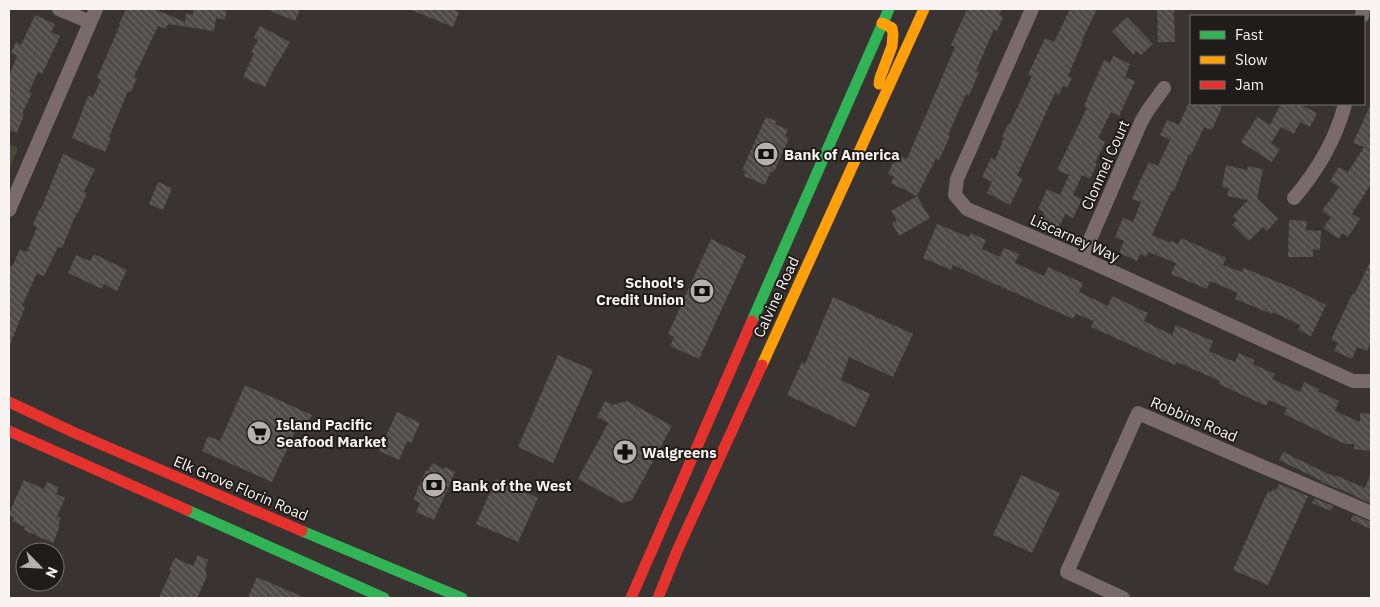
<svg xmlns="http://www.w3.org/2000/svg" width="1380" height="607" font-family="'IBM Plex Sans',sans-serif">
	<defs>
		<pattern id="grass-tufts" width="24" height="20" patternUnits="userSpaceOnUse" patternTransform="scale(1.25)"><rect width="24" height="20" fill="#454c2f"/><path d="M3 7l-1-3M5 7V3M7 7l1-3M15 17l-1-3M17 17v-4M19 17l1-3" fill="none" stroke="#61664e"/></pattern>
		<pattern id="building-back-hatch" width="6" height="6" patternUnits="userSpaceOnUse" patternTransform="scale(1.25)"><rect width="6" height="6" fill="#4e4b49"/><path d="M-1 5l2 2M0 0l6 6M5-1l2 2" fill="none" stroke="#686564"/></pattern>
	</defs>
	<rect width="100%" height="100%" fill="#393432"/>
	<path fill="url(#grass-tufts)" d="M 9,144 L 18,148 L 9,170 Z"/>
	<g fill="url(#building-back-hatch)">
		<path d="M 126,9 L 154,9 L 185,22 L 186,14 L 195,15 L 193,15 L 194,9 L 227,9 L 225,20 L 216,18 L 214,31 L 168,24 L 166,29 L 158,26 L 134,77 L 137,78 L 131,92 L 128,91 L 109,137 L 111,138 L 105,152 L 72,138 L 88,96 L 93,97 L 101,80 L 97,78 L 120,25 L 119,24 Z"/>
		<path d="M 266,9 L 300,9 L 295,21 Z"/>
		<path d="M 409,9 L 456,9 L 455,11 L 459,12 L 453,27 Z"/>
		<path d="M 967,9 L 1002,9 L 999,15 L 1003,18 L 997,31 L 994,29 L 976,71 L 979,72 L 969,96 L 966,94 L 948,135 L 950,136 L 939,160 L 936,158 L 917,196 L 930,218 L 899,236 L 892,223 L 897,221 L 891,211 L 917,196 L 891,183 L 894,177 L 888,174 L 897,154 L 907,159 L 955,47 L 951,45 Z"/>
		<path d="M 1070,9 L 1097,9 L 1082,40 L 1083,41 L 1068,76 L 1072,78 L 1067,88 L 1063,86 L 1059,95 L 1055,93 L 1017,176 L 1023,178 L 1010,205 L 987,193 L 992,182 L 982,177 L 991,158 L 995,160 L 1004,138 L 1002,137 L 1008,124 L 1009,125 L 1032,76 L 1028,75 L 1045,38 L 1054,42 Z"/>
		<path d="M 1157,9 L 1174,9 L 1175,42 L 1158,42 Z"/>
		<path d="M 35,15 L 55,24 L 51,32 L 60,36 L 42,74 L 38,72 L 29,92 L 32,93 L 22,114 L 24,115 L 17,133 L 9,130 L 9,76 L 17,56 L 11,53 L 16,42 L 21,45 Z"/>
		<path d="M 1127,17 L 1153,44 L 1141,55 L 1136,50 L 1134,55 L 1112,31 Z"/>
		<path d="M 260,26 L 290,42 L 276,66 L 275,66 L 265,87 L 243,77 L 254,54 L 251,52 L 258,40 L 254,37 Z"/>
		<path d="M 1113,56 L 1130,64 L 1125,77 L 1135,81 L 1119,116 L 1111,112 L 1098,138 L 1105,142 L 1095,163 L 1097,163 L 1090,179 L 1082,175 L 1073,195 L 1082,199 L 1073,218 L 1065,214 L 1059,227 L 1041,218 L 1044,212 L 1038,209 L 1047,189 L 1060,195 L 1069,175 L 1057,170 L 1087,108 L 1084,106 L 1104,60 L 1110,63 Z"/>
		<path d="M 1188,104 L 1223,104 L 1212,130 L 1204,127 L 1191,155 L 1189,154 L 1174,191 L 1172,190 L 1152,235 L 1170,243 L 1171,241 L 1178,244 L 1181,238 L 1226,258 L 1223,265 L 1242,272 L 1244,268 L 1290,287 L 1326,305 L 1311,336 L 1298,330 L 1300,325 L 1273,312 L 1272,314 L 1235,299 L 1238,293 L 1210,281 L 1207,289 L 1171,274 L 1176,263 L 1148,252 L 1146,257 L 1140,254 L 1137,261 L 1119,253 L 1124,241 L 1115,237 L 1123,218 L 1133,222 L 1141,202 L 1132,199 L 1139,183 L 1149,162 L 1158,166 L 1170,140 L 1160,135 L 1167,120 L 1179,125 Z"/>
		<path d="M 1281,104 L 1299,104 L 1317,113 L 1310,127 L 1300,122 L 1294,134 L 1281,127 L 1271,143 L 1280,149 L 1272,162 L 1241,142 L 1257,117 L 1270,125 Z"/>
		<path d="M 1371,104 L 1371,184 L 1352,214 L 1360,219 L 1348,237 L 1342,233 L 1339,239 L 1323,228 L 1331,217 L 1322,211 L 1339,187 L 1330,181 L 1339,167 L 1348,172 L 1364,147 L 1353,143 Z"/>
		<path d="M 766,117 L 776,121 L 775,124 L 788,130 L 785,136 L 789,138 L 774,172 L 771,171 L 765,185 L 744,176 L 746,172 L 742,170 Z"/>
		<path d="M 63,154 L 95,169 L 84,192 L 87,193 L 78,213 L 77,212 L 62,248 L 58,247 L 44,276 L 37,273 L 22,306 L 25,307 L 9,347 L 9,265 L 12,267 L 20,249 L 27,252 L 37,227 L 33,225 L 40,208 L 41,209 Z"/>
		<path d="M 1226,165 L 1247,170 L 1248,166 L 1263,169 L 1257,198 L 1278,219 L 1267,231 L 1263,227 L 1249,241 L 1232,225 L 1237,220 L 1233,216 L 1248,200 L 1227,196 L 1229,188 L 1222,187 Z"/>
		<path d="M 158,182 L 172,188 L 163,210 L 149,204 Z"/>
		<path d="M 1289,220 L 1307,221 L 1306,230 L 1321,231 L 1320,250 L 1313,249 L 1313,257 L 1288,257 Z"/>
		<path d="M 937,224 L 969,237 L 971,233 L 986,240 L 982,249 L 1000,257 L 1004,248 L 1019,254 L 1015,263 L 1044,276 L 1048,267 L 1083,283 L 1079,292 L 1108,306 L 1112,296 L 1148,313 L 1144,321 L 1172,335 L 1176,325 L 1213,341 L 1209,351 L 1235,362 L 1239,353 L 1254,360 L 1253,364 L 1275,374 L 1272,379 L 1300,392 L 1304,382 L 1319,389 L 1318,391 L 1339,401 L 1335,411 L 1360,422 L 1360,413 L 1371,414 L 1371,451 L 1354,449 L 1354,444 L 1345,444 L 1284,414 L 1287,408 L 1269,400 L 1266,406 L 1219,384 L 1220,381 L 1177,362 L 1175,365 L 1111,336 L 1091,327 L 1094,321 L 1076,314 L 1073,319 L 953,265 L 951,270 L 923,258 Z"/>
		<path d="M 711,239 L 746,256 L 699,359 L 670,346 L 674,337 L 668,334 Z"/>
		<path d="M 94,254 L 127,270 L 117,291 L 104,284 L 102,289 L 68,273 L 76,255 L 90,261 Z"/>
		<path d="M 1371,260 L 1371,341 L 1367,351 L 1357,347 L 1352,359 L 1334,351 L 1338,343 L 1331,340 L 1352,294 L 1354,295 Z"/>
		<path d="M 833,297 L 913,334 L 893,377 L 849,357 L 841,380 L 870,394 L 855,427 L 787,395 L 802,362 L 805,364 Z"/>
		<path d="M 558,355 L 593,370 L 553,463 L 518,447 Z"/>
		<path d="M 245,385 L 312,415 L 305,429 L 298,425 L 272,482 L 202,451 L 208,436 L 220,441 Z"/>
		<path d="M 605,401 L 612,405 L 627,401 L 672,426 L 632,500 L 622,503 L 578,479 L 608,423 L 597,417 Z"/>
		<path d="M 397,412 L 420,423 L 411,443 L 407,441 L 399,460 L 379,451 Z"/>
		<path d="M 1283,452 L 1335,477 L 1335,475 L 1365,488 L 1371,473 L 1371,504 L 1341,489 L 1341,490 L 1321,482 L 1322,481 L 1279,460 Z"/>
		<path d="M 432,463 L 444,469 L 445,467 L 455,472 L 434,520 L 416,512 L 420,503 L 414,500 L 415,499 L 414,498 L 426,470 L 428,471 Z"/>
		<path d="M 1021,475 L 1060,493 L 1032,553 L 993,535 Z"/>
		<path d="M 496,479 L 538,498 L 518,542 L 476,524 Z"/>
		<path d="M 24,480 L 44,489 L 47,482 L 59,487 L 56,494 L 65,498 L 57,516 L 61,518 L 58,526 L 60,526 L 53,543 L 24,530 L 25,527 L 12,521 L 14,517 L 9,515 L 9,513 Z"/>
		<path d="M 1279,484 L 1308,496 L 1268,585 L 1233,570 L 1268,491 L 1271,492 L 1273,489 L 1276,490 Z"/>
		<path d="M 1314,498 L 1333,506 L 1331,511 L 1312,503 Z"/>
		<path d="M 1353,515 L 1371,522 L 1371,529 L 1351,520 Z"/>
		<path d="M 198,555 L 208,560 L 205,570 L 207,576 L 197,598 L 159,598 L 171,571 L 169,570 L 175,558 L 193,566 Z"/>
		<path d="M 257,577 L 305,598 L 248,598 Z"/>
	</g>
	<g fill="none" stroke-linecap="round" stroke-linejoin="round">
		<g stroke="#796b6b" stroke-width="14">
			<path d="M 59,9 L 90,22"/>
			<path d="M 1032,9 L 957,179 L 955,195 L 967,209 L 1082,258 L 1353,381 L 1371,381"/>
			<path d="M 1362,16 L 1363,9"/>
			<path d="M 1294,198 C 1317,171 1336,139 1345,104"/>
			<path d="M 9,210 L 96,9"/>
			<path d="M 1082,258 L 1141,122 L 1148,110 L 1164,88"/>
			<path d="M 1123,598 L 1067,572 L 1138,413 L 1371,513"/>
		</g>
		<g stroke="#30b455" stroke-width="11">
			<path d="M 752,321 L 889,9"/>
			<path d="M 187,510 L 384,598"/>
			<path d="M 302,531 L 462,598"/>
		</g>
		<g stroke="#ff9f0a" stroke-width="11">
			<path d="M 879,84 L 880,78 L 892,46 L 893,34 L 892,28 L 882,23"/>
			<path d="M 762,365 L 924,9"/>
		</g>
		<g stroke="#e5322d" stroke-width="11">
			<path d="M 9,402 L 75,433 L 302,531"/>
			<path d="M 9,431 L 187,510"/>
			<path d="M 631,598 L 752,321"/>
			<path d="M 658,598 L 677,551 L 762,365"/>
		</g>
	</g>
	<defs>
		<symbol id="bank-disc" viewBox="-11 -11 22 22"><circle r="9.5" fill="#b6b0ae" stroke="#201c1a"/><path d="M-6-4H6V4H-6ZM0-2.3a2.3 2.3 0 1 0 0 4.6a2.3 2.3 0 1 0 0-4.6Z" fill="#111"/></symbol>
		<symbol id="supermarket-disc" viewBox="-11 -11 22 22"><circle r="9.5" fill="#b6b0ae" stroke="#201c1a"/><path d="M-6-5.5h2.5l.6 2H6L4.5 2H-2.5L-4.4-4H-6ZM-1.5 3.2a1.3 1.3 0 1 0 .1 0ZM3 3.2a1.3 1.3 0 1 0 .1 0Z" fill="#111"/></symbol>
		<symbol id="pharmacy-disc" viewBox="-11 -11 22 22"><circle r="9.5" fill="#b6b0ae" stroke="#201c1a"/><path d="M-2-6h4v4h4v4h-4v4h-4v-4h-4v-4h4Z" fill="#111"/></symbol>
	</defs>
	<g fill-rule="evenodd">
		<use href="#bank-disc" x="752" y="140" width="28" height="28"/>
		<use href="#bank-disc" x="688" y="277" width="28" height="28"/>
		<use href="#supermarket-disc" x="245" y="419" width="28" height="28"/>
		<use href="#pharmacy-disc" x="611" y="438" width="28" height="28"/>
		<use href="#bank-disc" x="420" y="471" width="28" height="28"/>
	</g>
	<g text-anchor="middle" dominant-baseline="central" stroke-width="4" stroke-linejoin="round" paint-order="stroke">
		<g font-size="15" font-weight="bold" fill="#f9f3f1" stroke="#201c1a" text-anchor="start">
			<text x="784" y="154">Bank of America</text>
			<text x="684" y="282" text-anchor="end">School's<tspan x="684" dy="17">Credit Union</tspan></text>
			<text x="276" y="424">Island Pacific<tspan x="276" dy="17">Seafood Market</tspan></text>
			<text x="642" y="452">Walgreens</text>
			<text x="452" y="485">Bank of the West</text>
		</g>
		<g font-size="15" fill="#f9f3f1" stroke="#201c1a">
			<text transform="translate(1105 165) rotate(-66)">Clonmel Court</text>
			<text transform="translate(1075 238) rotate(24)">Liscarney Way</text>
			<text transform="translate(776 297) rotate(-65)">Calvine Road</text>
			<text transform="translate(1194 419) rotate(23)">Robbins Road</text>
			<text transform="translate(241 488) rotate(23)">Elk Grove Florin Road</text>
		</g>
	</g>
	<rect width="1380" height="607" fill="none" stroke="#f9f3f1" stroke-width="20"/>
	<rect x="1190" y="15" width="175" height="90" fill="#201c1a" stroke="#777270"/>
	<rect x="1200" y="31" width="25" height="8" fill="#30b455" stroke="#777270"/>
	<text x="1235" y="40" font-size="15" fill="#f9f3f1">Fast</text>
	<rect x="1200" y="56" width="25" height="8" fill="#ff9f0a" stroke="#777270"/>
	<text x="1235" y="65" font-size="15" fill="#f9f3f1">Slow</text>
	<rect x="1200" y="81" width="25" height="8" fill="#e5322d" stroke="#777270"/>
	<text x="1235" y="90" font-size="15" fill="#f9f3f1">Jam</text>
	<g transform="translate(40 567) rotate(114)"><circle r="24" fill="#201c1a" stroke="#777270"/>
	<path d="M0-4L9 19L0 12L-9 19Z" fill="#b6b0ae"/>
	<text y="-8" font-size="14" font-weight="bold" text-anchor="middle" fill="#f9f3f1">N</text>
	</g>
</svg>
